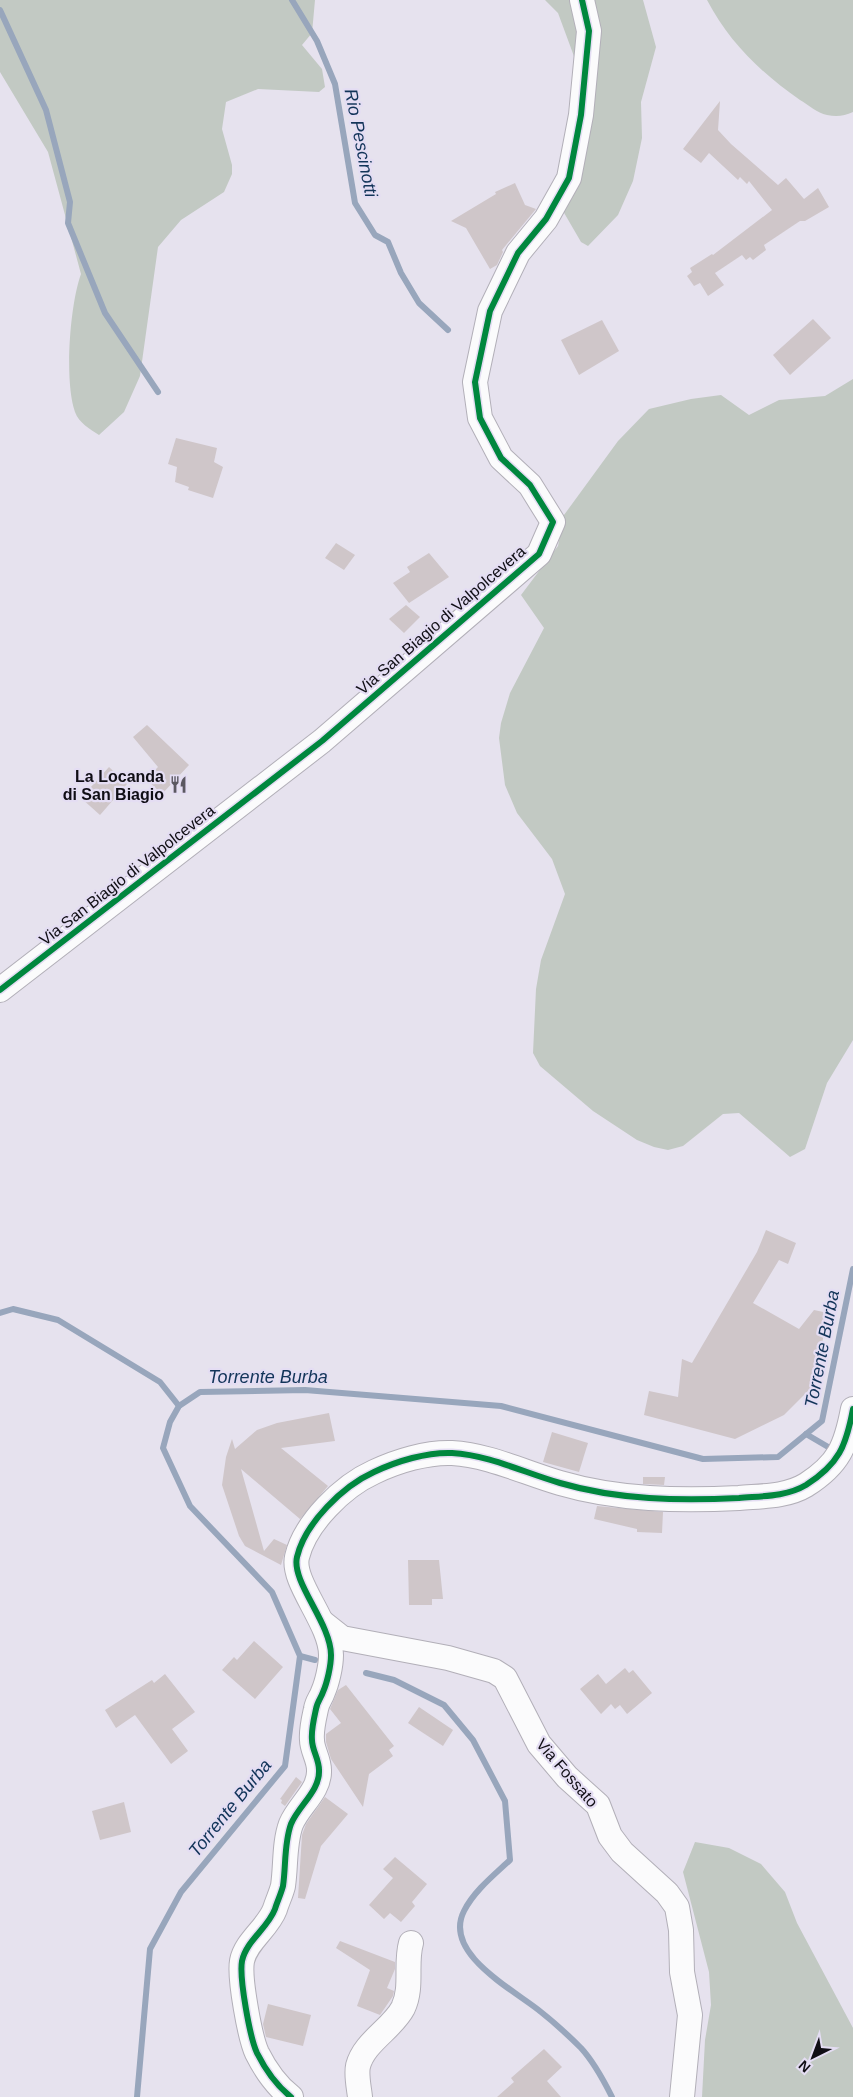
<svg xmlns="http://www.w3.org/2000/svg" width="853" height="2097" font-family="Helvetica,sans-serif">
	<rect width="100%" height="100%" fill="#e6e2ee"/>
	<g fill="#c2c9c3">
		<path d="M 0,0 L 315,0 L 312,33 L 302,45 L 322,69 L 325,87 L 319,92 L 258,89 L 226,102 L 222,129 L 232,165 L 232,174 L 224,192 L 181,220 L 158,247 L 140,376 L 124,412 L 99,435 C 90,429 79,423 75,412 C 64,381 70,304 81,274 L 48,152 L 0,72 Z"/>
		<path d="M 545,0 L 643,0 L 656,47 L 641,102 L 642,138 L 633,181 L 618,215 L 588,246 L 581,242 L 563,211 L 575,59 L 558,13 Z"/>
		<path d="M 707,0 L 853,0 L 853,112 C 844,116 837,117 827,115 C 817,113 809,105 800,100 C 761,73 729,42 707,0 Z"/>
		<path d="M 853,379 L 853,1040 L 827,1083 L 805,1149 L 790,1157 L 739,1113 L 723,1114 L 683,1146 L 668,1150 L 654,1147 L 637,1140 L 593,1111 L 540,1066 L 533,1053 L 536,989 L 541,960 L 565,894 L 552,859 L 517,813 L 505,785 L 499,738 L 501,723 L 510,693 L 544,628 L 521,595 L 558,546 L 564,515 L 618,441 L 649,409 L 691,399 L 721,395 L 749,415 L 779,400 L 825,396 Z"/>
		<path d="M 695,1842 L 729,1848 L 761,1864 L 785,1892 L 797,1923 L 853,2028 L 853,2097 L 702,2097 L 705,2040 L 711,2005 L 709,1972 L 683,1872 Z"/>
	</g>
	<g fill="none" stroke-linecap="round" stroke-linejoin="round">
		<g stroke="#98a6bc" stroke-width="6">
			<path d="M 292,0 L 317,41 L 335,84 L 355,203 L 375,235 L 388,242 L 401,273 L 419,303 L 448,330"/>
			<path d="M 0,10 L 46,110 L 70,202 L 68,223 L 105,313 L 158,392"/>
			<path d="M 0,1313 L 13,1309 L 58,1320 L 160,1382 L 179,1406"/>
			<path d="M 806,1434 L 835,1451"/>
			<path d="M 300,1656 L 315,1660"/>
			<path d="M 366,1673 L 394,1680 L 444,1705 L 473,1740 L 505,1801 L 510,1860 C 494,1875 474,1891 464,1911 C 442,1954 516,1991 541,2012 C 555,2023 569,2036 581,2048 C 593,2061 604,2081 612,2097"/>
			<path d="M 137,2097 L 150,1949 L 181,1892 L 285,1766 L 300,1656 L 272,1592 L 190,1506 L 163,1448 L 170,1422 L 179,1406 L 200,1392 L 305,1390 L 501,1406 L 703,1459 L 778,1457 L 822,1421 L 853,1269"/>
		</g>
	</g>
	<g fill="#cfc6c9">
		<path d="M 720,101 L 718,130 L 731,144 L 778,185 L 786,178 L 804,199 L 818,188 L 829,207 L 805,221 L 800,221 L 764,245 L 766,250 L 753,260 L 750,257 L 746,260 L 742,255 L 715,273 L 724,285 L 708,296 L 700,283 L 694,286 L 687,276 L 692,272 L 690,268 L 712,254 L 713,255 L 772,210 L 749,181 L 747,184 L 740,177 L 738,180 L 709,153 L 701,163 L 683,149 Z"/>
		<path d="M 515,183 L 525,205 L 536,209 L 502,250 L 503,252 L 497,265 L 490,269 L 466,228 L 451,221 L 496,194 L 495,192 Z"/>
		<path d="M 813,319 L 831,338 L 790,375 L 773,355 Z"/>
		<path d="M 602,320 L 619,351 L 579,375 L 561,340 Z"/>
		<path d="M 176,438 L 217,448 L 214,462 L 223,467 L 213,498 L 188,490 L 189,487 L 175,482 L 177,467 L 168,464 Z"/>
		<path d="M 336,543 L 355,555 L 344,570 L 325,558 Z"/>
		<path d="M 429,553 L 449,577 L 409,603 L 393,583 L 410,572 L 407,567 Z"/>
		<path d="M 406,605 L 420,617 L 404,633 L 389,619 Z"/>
		<path d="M 147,725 L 189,765 L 162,794 L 146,779 L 158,767 L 133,737 Z"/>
		<path d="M 109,767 L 127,784 L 100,815 L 81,798 Z"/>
		<path d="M 766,1230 L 796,1243 L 788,1264 L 779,1260 L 753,1303 L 799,1329 L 814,1310 L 828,1313 L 814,1385 L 784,1415 L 735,1439 L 644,1415 L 649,1391 L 678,1397 L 682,1359 L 692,1363 L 757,1252 Z"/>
		<path d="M 329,1413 L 335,1441 L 281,1448 L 328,1486 L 300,1519 L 241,1469 L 264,1551 L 274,1539 L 287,1545 L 281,1565 L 245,1546 L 239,1536 L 222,1485 L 226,1457 L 232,1439 L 235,1449 L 257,1430 L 277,1423 Z"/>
		<path d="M 552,1432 L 588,1443 L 579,1472 L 543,1462 Z"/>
		<path d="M 643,1477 L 665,1477 L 664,1485 L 643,1484 Z"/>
		<path d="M 597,1506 L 663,1512 L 662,1533 L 637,1532 L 637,1529 L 594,1519 Z"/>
		<path d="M 408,1560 L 439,1560 L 443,1599 L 432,1599 L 432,1605 L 409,1605 Z"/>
		<path d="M 254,1641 L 283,1667 L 255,1699 L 222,1670 L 234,1657 L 237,1660 Z"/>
		<path d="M 625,1668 L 629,1673 L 633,1670 L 652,1693 L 627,1714 L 620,1705 L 615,1709 L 611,1704 L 601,1714 L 580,1689 L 598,1674 L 606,1684 Z"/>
		<path d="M 165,1674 L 195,1712 L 172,1729 L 188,1751 L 171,1764 L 135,1715 L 116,1728 L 105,1710 L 152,1680 L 154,1683 Z"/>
		<path d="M 346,1685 L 394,1746 L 389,1750 L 393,1756 L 369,1774 L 363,1807 L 331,1759 L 326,1742 L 326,1734 L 341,1723 L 330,1709 L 338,1690 Z"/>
		<path d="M 419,1707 L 453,1730 L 443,1746 L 408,1723 Z"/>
		<path d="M 296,1777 L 302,1782 L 285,1806 L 281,1803 L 282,1800 L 280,1799 Z"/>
		<path d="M 325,1797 L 348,1814 L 321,1846 L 305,1899 L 298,1898 L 302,1835 L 306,1824 Z"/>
		<path d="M 124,1802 L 131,1832 L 100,1840 L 92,1811 Z"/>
		<path d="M 395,1857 L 427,1884 L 412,1902 L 415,1906 L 401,1922 L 390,1913 L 384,1919 L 369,1905 L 393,1878 L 383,1869 Z"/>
		<path d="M 340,1941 L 395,1962 L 395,1969 L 387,1988 L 394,1991 L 393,1996 L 380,2015 L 357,2006 L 370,1970 L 336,1948 Z"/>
		<path d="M 268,2004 L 311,2015 L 303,2046 L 266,2037 L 263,2024 Z"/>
		<path d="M 544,2049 L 562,2067 L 547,2081 L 561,2097 L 497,2097 L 514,2082 L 511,2078 Z"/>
	</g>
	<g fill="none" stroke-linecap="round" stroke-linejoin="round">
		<defs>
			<g id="street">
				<path d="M 0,990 L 322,741 L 539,554 L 553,522 L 530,485 L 501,458 L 480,418 L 475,382 L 490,311 L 518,253 L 546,219 L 569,178 L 581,115 L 589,31 L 582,0"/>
				<path d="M 323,1623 L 342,1638 L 448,1658 L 494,1671 L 505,1678 L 539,1744 L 567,1777 L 598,1805 L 610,1836 L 622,1852 L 667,1893 L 677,1907 L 681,1930 L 682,1972 L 690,2015 L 682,2097"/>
				<path d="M 291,2097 C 277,2086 265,2069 257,2053 C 250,2038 239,1978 242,1961 C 246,1941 268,1928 275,1909 C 277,1902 281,1894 283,1886 C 286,1866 284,1843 291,1824 C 299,1805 320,1791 319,1770 C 319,1759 312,1750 312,1740 C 311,1730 314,1718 316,1709 C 317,1702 321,1698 323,1692 C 327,1683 331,1666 331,1655 C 331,1623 291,1582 297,1557 C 305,1523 343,1486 374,1472 C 397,1461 427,1452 452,1453 C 489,1455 525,1473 560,1483 C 618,1500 680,1501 739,1498 C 761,1496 786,1497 806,1485 C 839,1464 846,1446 853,1409"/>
				<path d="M 360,2097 C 359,2088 356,2075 358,2066 C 364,2042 392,2029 403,2008 C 413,1987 405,1964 411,1943"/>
			</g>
		</defs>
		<use href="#street" stroke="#b2afb8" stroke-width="26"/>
		<use href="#street" stroke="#fbfbfc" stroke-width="24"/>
		<defs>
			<g id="cycleway">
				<path d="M 0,990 L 322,741 L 539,554 L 553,522 L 530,485 L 501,458 L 480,418 L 475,382 L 490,311 L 518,253 L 546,219 L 569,178 L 581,115 L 589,31 L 582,0"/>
				<path d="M 291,2097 C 277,2086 265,2069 257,2053 C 250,2038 239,1978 242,1961 C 246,1941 268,1928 275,1909 C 277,1902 281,1894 283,1886 C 286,1866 284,1843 291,1824 C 299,1805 320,1791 319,1770 C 319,1759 312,1750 312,1740 C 311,1730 314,1718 316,1709 C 317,1702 321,1698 323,1692 C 327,1683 331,1666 331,1655 C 331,1623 291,1582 297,1557 C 305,1523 343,1486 374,1472 C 397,1461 427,1452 452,1453 C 489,1455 525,1473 560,1483 C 618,1500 680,1501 739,1498 C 761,1496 786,1497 806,1485 C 839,1464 846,1446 853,1409"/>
			</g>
		</defs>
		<use href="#cycleway" stroke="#e4ddf3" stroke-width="9"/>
		<use href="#cycleway" stroke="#00873e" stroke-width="6"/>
	</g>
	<defs>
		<symbol id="restaurant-bare" viewBox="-9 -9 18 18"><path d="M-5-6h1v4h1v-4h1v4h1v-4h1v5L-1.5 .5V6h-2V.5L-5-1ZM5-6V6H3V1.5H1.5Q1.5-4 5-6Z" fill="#5b5861" stroke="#e4ddf3" stroke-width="2.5" paint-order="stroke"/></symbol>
	</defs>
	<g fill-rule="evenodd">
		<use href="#restaurant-bare" x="166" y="772" width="25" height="25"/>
	</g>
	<g text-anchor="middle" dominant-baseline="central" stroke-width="4.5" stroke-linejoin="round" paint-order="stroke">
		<g font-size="16" fill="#100e15" stroke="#e4ddf3">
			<text transform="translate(441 620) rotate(-41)">Via San Biagio di Valpolcevera</text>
			<text transform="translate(127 875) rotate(-38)">Via San Biagio di Valpolcevera</text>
			<text transform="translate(567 1773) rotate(49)">Via Fossato</text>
		</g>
		<g font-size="16" font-weight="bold" fill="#100e15" stroke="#e4ddf3" text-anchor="end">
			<text x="164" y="776">La Locanda<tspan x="164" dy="18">di San Biagio</tspan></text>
		</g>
		<g font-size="18" font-style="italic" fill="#123459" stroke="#e4ddf3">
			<text transform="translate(361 143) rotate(79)">Rio Pescinotti</text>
			<text transform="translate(822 1349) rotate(-79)">Torrente Burba</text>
			<text x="268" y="1377">Torrente Burba</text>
			<text transform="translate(230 1808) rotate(-51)">Torrente Burba</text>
		</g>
	</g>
	<g transform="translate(813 2057) rotate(222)" stroke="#e4ddf3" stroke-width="4" paint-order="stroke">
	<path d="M0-4L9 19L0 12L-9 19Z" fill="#100e15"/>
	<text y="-8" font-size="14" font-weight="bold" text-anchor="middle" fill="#100e15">N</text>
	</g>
</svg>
